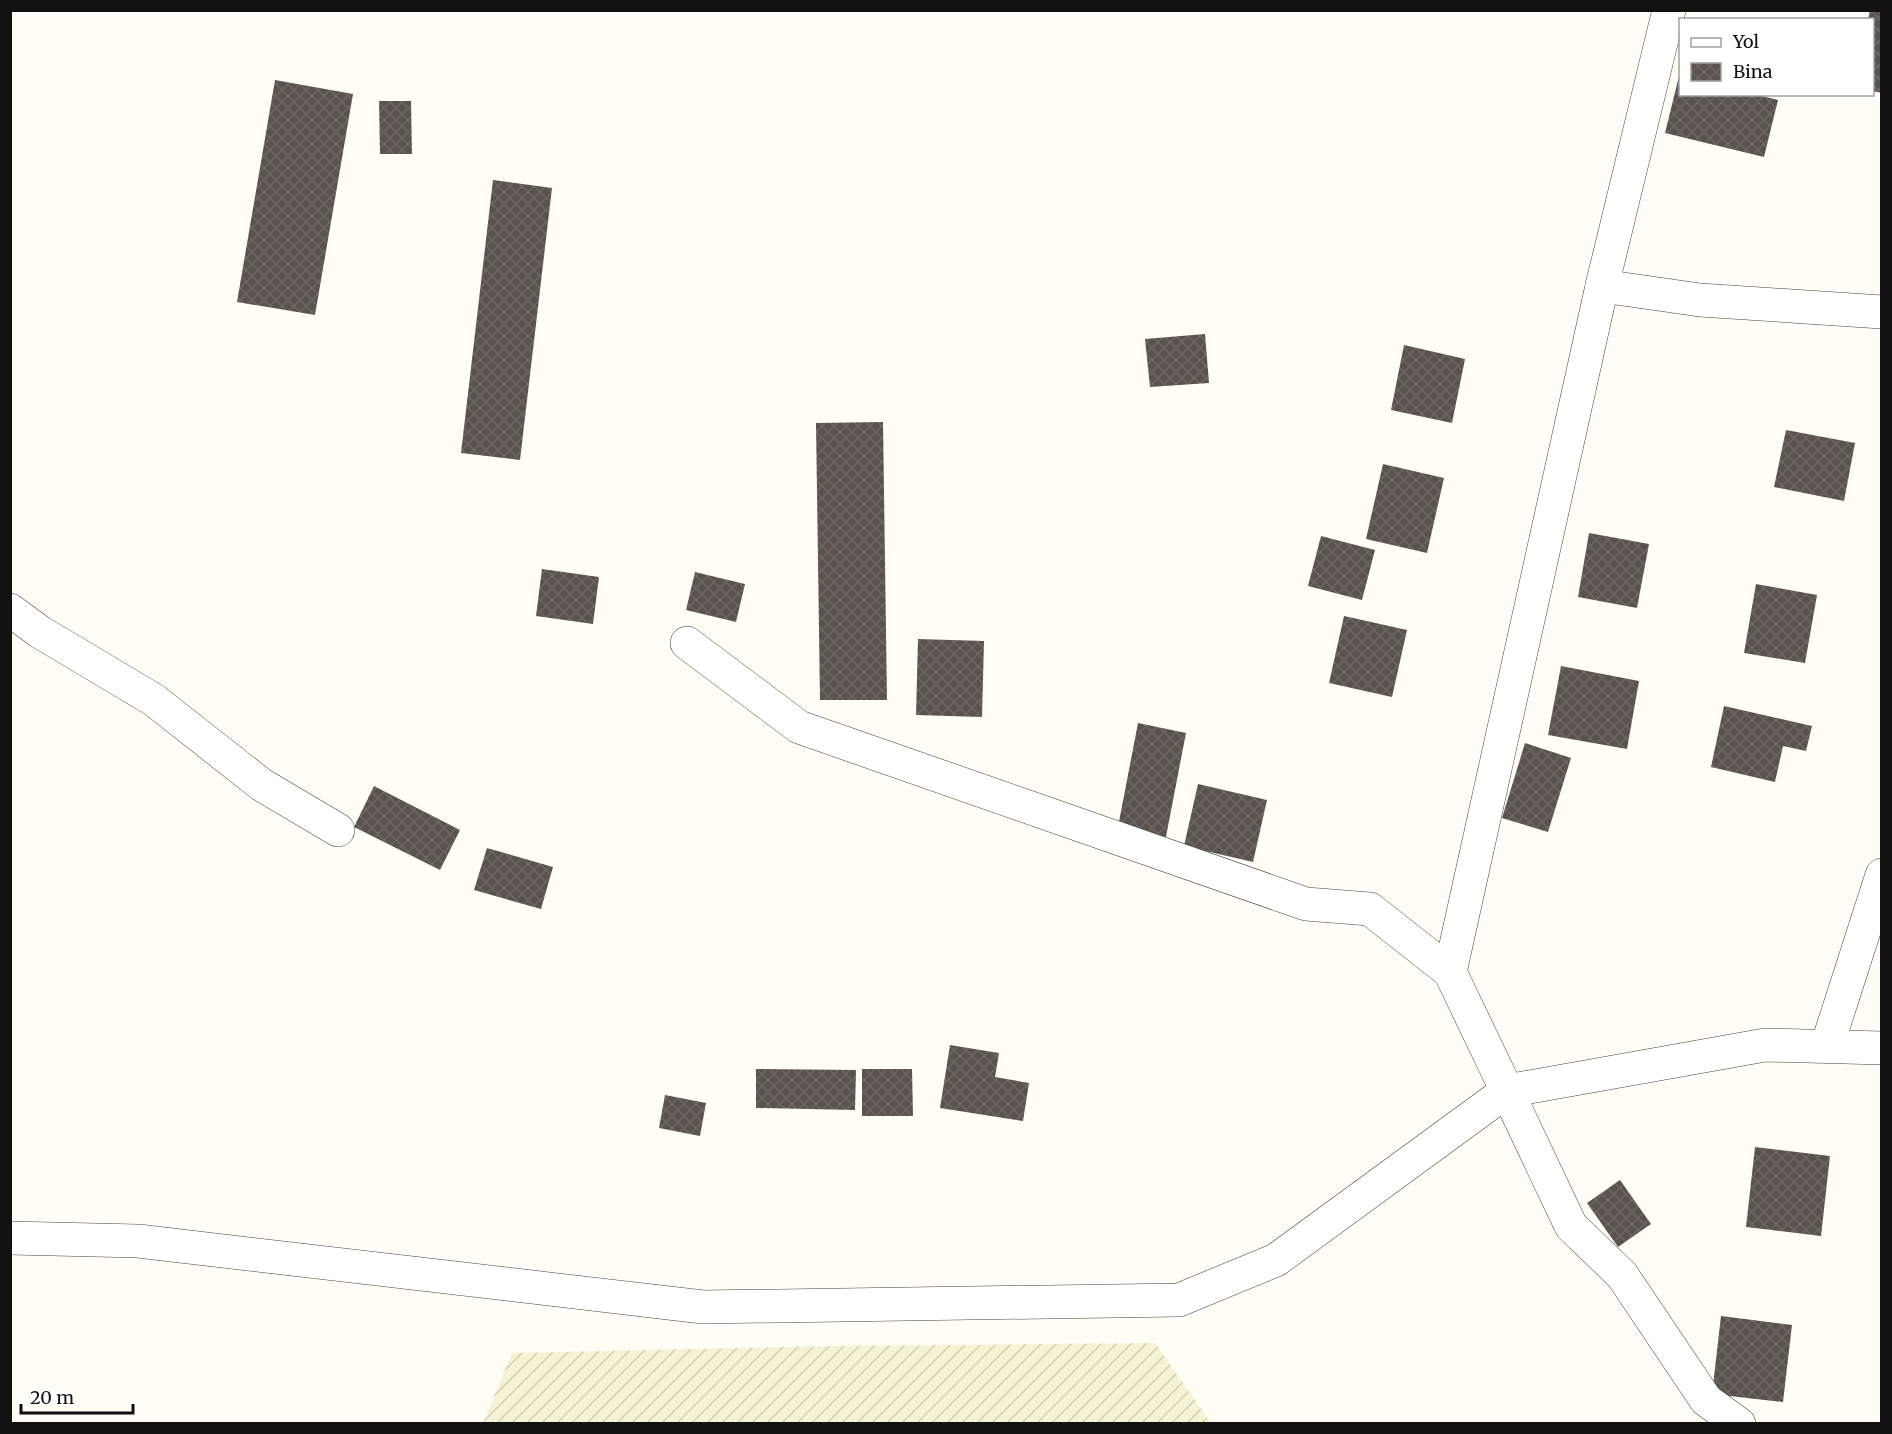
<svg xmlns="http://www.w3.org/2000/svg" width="1892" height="1434" font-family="Merriweather,serif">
	<defs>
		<pattern id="farmland-furrows" width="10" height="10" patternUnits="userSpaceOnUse" patternTransform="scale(1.5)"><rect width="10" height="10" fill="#f6f3d4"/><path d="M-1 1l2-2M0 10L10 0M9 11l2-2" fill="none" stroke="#d2cfb5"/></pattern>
		<pattern id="building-cross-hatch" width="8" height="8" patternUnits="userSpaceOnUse" patternTransform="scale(1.5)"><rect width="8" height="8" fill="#5a524d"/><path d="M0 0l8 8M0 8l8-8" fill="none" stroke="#6d6662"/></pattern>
	</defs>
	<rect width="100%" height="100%" fill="#fffdf5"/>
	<path fill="url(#farmland-furrows)" d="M 1155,1343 L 1211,1423 L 483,1423 L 512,1353 L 836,1346 Z"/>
	<g fill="url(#building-cross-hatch)">
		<path d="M 1870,10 L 1882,10 L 1882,93 L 1872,91 L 1872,20 L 1868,20 Z"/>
		<path d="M 1679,76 L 1680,77 L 1680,94 L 1754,94 L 1778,100 L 1764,157 L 1665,133 Z"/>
		<path d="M 275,80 L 353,94 L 315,315 L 237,302 Z"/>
		<path d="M 379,101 L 411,101 L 412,154 L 380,154 Z"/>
		<path d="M 493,180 L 552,188 L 520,460 L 461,453 Z"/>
		<path d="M 1205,334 L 1209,383 L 1150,387 L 1145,339 Z"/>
		<path d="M 1404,345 L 1465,359 L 1452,423 L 1391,410 Z"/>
		<path d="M 883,422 L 887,700 L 820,700 L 816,423 Z"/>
		<path d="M 1786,430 L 1855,443 L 1844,501 L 1774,487 Z"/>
		<path d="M 1383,464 L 1444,478 L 1427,553 L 1366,539 Z"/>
		<path d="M 1589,533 L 1649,544 L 1637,608 L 1578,597 Z"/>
		<path d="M 1321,536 L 1375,550 L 1362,600 L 1308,586 Z"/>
		<path d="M 542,569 L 599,577 L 593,624 L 536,616 Z"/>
		<path d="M 695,572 L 745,584 L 736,622 L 686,610 Z"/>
		<path d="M 1756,584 L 1817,595 L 1805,663 L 1744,653 Z"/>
		<path d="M 1344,616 L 1407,630 L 1392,697 L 1329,683 Z"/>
		<path d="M 918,639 L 984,641 L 982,717 L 916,715 Z"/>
		<path d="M 1561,666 L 1639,681 L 1627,749 L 1548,735 Z"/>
		<path d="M 1724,706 L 1812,726 L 1806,751 L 1783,746 L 1775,782 L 1711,767 Z"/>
		<path d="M 1138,723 L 1186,733 L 1165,842 L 1117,832 Z"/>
		<path d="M 1525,743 L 1571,758 L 1548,832 L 1502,818 Z"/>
		<path d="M 1198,784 L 1267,800 L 1253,862 L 1184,846 Z"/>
		<path d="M 374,786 L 460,830 L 440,870 L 354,827 Z"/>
		<path d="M 487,848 L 553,867 L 541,909 L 474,890 Z"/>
		<path d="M 950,1045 L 999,1053 L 995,1077 L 1029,1083 L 1023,1121 L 940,1108 Z"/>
		<path d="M 756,1069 L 856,1070 L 855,1110 L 756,1108 Z"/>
		<path d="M 862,1069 L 912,1069 L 913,1116 L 862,1116 Z"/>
		<path d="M 665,1095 L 706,1103 L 700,1136 L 659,1128 Z"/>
		<path d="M 1755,1147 L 1830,1156 L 1821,1236 L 1746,1227 Z"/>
		<path d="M 1620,1180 L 1651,1224 L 1618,1247 L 1587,1203 Z"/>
		<path d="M 1721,1316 L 1792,1325 L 1783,1402 L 1712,1394 Z"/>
	</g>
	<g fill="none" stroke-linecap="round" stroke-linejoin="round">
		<defs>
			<g id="minor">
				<path d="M 1602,286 L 1669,10"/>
				<path d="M 1882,312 L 1700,300 L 1602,286 L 1450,972 L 1507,1091 L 1765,1045 L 1882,1048"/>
				<path d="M 10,610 L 40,632 L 154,700 L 262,785 L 338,830"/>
				<path d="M 687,643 L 799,727 L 1306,904 L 1370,909 L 1450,972"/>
				<path d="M 1827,1046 L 1882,875"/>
				<path d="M 10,1238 L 138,1241 L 703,1307 L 1179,1300 L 1276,1260 L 1507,1091 L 1571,1226 L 1622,1275 L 1706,1400 L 1739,1424"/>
			</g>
		</defs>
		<use href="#minor" stroke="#444" stroke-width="34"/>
		<use href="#minor" stroke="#fff" stroke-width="33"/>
	</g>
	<rect width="1892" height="1434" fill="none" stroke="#111111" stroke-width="24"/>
	<rect x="1679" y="18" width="195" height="78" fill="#ffffff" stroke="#a0a0a0" stroke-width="1.5"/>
	<rect x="1691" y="38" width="30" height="9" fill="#ffffff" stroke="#a0a0a0" stroke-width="1.5"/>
	<text x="1733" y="48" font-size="18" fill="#111111">Yol</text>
	<rect x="1691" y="63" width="30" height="18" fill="url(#building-cross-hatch)" stroke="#a0a0a0" stroke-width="1.5"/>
	<text x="1733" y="78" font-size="18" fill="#111111">Bina</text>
	<path d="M21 1404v9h112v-9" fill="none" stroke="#111111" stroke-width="3"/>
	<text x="30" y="1404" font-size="18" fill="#111111" stroke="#ffffff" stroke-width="4.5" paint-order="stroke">20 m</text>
</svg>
